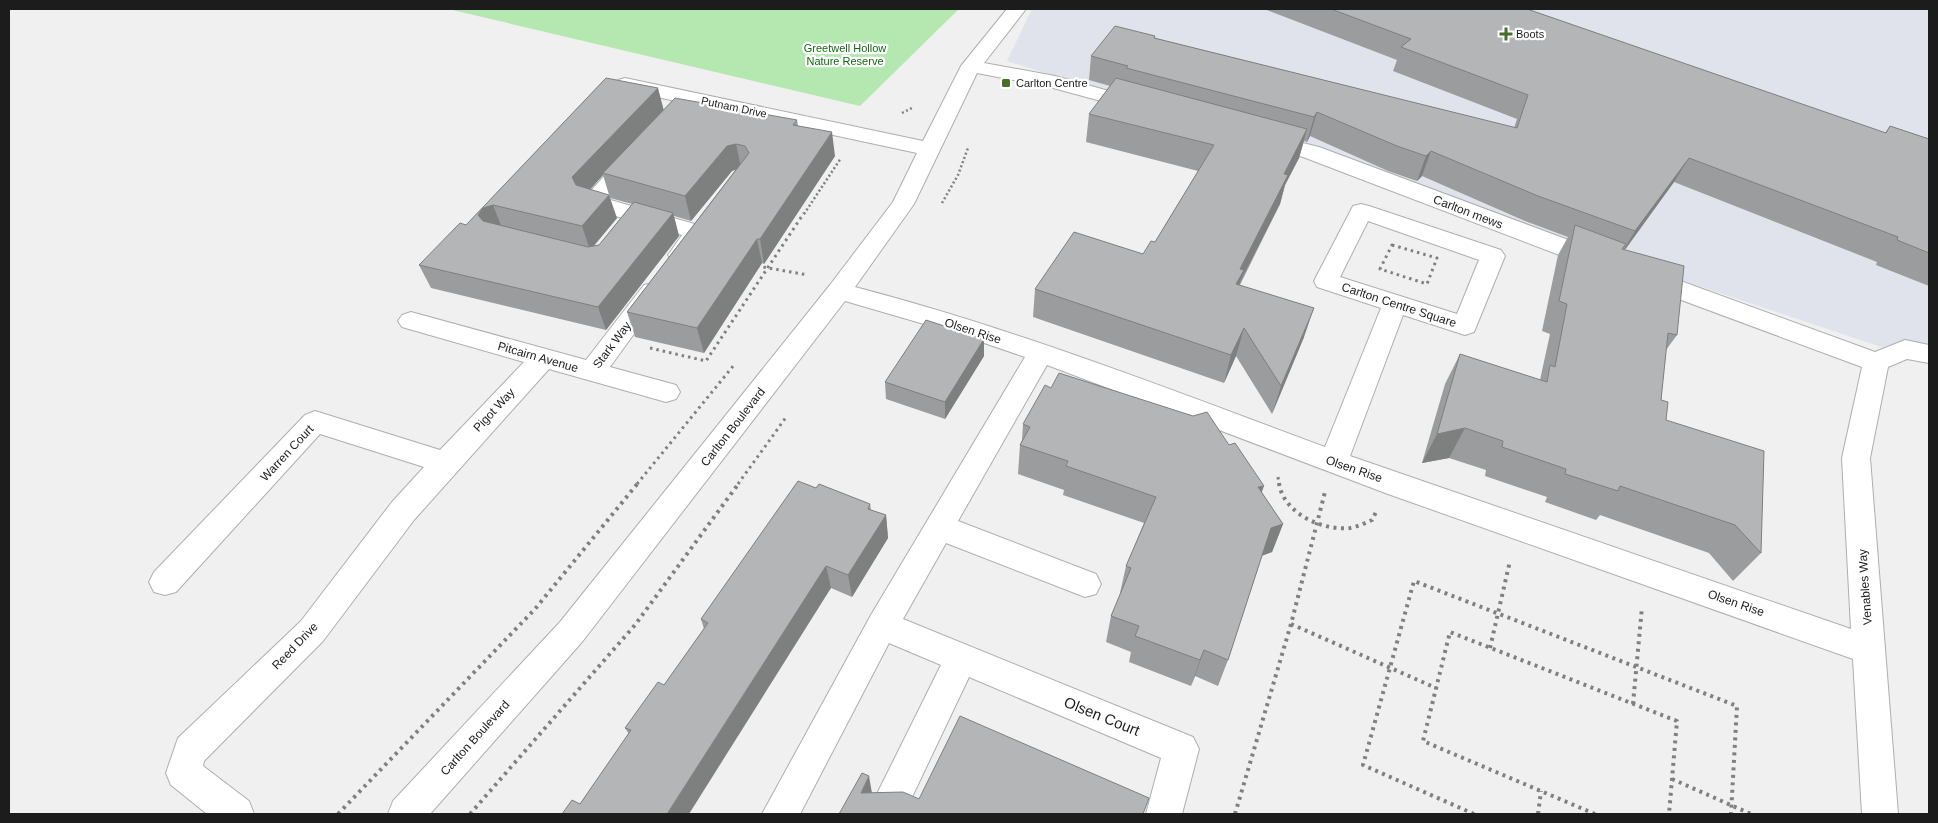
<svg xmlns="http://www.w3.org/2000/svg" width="1938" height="823" font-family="Arial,sans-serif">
	<rect width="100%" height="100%" fill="#f0f0f1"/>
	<path fill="#e0e3eb" d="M 1032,9 L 1929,9 L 1929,363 L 1315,158 L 1007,61 Z"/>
	<path fill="#b5e8b0" d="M 448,9 L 959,9 L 860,106 Z"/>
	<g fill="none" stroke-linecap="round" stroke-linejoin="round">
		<defs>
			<g id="minor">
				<path d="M 1007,9 L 1026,9 L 984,63 L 1055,76 L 1145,101 L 1148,105 L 1145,109 L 1138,111 L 1053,88 L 977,73 L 914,204 L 855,287 C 1016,329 1169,389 1325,447 L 1381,308 L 1317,287 L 1314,281 L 1353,206 L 1361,204 L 1369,206 L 1501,250 L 1505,256 L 1474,332 L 1465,335 L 1403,315 L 1350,456 L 1851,629 L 1842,458 L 1862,367 L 1638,284 L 1635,278 L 1638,272 L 1647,270 L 1656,272 L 1875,352 L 1905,340 L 1929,345 L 1929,363 L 1907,359 L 1888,367 L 1870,458 L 1898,814 L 1862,814 L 1853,659 L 1388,494 L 1047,365 L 958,521 L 1096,574 L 1101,584 L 1096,594 L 1085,597 L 946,543 L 903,619 L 1193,737 L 1199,749 L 1182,814 L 1146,814 L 1161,758 L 969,677 L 904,814 L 867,814 L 941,665 L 889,643 L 800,814 L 762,814 L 871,615 L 1025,357 L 955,333 L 845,301 L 582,642 L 430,814 L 388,814 L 393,801 L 560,622 L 830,285 L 893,202 L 917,153 L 694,105 C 683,117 672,137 654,132 L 650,128 L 675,101 L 618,88 L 615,84 L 618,80 L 625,78 L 923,141 L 961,66 ZM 1368,221 L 1479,260 L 1457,314 L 1340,277 Z"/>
				<path d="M 1266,134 L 1319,147 L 1606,254 L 1609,260 L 1606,266 L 1597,268 L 1588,266 L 1303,157 L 1258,145 L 1255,140 L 1258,135 Z"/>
				<path d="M 631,153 L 639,155 L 642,160 L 607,199 L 705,227 L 709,232 C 699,247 691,266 672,261 L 668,255 L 682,235 L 584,207 L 581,202 L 623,155 Z"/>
				<path d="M 653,283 L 662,285 L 665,291 L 610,367 L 676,385 L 680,392 L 676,399 L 666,402 L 549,369 L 414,520 L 323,641 L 204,761 L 203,766 L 249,801 L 254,814 L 207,814 L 171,785 L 166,773 L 178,738 L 301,621 L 392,502 L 424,467 L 320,434 L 176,592 L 165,595 L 154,592 L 149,582 L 154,572 L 305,415 L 315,411 L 440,450 L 524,362 L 402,327 L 398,321 L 402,315 L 411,312 L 586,360 L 644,285 Z"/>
			</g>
		</defs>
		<use href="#minor" stroke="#adaeaf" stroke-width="2"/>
		<g stroke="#808080" stroke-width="2.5" stroke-dasharray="2 2.5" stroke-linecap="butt">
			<path d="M 902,113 L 914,107"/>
			<path d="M 942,203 L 958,175 L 968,148"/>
			<path d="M 804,214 L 841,158"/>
		</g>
		<g stroke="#808080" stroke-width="3" stroke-dasharray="2.5 4" stroke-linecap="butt">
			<path d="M 1392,245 L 1437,258 L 1427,284 L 1380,269 Z"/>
			<path d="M 757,266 L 808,275"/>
			<path d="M 650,348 L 706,361 L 804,213"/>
			<path d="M 1278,477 L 1279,484"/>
			<path d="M 637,484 L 734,365"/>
			<path d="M 738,484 L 787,416"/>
		</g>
		<g stroke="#808080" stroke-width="4" stroke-dasharray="3 4.5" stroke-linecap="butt">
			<path d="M 1279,483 C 1283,513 1322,531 1350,528 C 1357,527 1365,523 1372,520 L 1376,512"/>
			<path d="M 1291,624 L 1436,688"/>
			<path d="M 1490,648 L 1510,561"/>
			<path d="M 1633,704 L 1642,607"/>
			<path d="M 1672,779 L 1751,814"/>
			<path d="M 338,814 L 535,609 L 638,483"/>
			<path d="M 470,814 L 635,625 L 739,483"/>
			<path d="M 1235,814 L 1291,624 L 1325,492"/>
			<path d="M 1474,814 L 1363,765 L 1414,581 L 1737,706 L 1731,814"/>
			<path d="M 1538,814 L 1541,791"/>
			<path d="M 1595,814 L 1423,741 L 1450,632 L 1677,721 L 1669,814"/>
		</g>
		<use href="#minor" fill="#fff" fill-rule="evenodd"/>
	</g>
	<g fill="#9b9c9d" fill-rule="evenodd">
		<path d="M 1264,9 L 1527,9 L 1885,133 L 1890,126 L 1929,139 L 1929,286 L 1876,265 L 1877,262 L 1674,182 L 1625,250 L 1677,335 L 1666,350 L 1661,400 L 1666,420 L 1761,553 L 1733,581 L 1709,553 L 1600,515 L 1596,520 L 1545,502 L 1547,497 L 1485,476 L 1486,470 L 1449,458 L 1422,463 L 1445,384 L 1460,354 L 1540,380 L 1550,334 L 1542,331 L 1558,255 L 1568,237 L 1525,221 L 1422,176 L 1417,181 L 1388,171 L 1310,136 L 1307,142 L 1304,141 L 1299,158 L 1285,185 L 1280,204 L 1240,285 L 1304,337 L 1272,414 L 1236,356 L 1224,383 L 1033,317 L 1035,289 L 1143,254 L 1155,242 L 1198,171 L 1086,142 L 1089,114 L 1110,86 L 1089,80 L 1091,56 L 1155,36 L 1155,38 L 1514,128 L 1517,119 L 1393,71 L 1397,60 Z"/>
		<path d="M 606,78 L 663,110 L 797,120 L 798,126 L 835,156 L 764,264 L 762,263 L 704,353 L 635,337 L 627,312 L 736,169 L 732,171 L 691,221 L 674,216 L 679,236 L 606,330 L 431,288 L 419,265 L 466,225 ZM 603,175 L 610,198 L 632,204 L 599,245 L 594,246 L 617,218 L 590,189 Z"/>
		<path d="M 984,339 L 984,356 L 945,419 L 886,399 L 885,382 Z"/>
		<path d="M 1023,424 L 1262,493 L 1283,524 L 1272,552 L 1262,556 L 1228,660 L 1218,686 L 1195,676 L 1191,686 L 1129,662 L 1131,652 L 1106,642 L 1111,616 L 1121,593 L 1120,593 L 1126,566 L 1144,523 L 1063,495 L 1064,490 L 1018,474 L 1020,445 L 1022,440 Z"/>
		<path d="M 816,488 L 870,504 L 871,510 L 886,515 L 888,538 L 852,597 L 831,588 L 580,804 L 629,734 L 625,728 L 664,685 L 704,629 L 701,619 Z"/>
	</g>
	<g fill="#7e7f7f">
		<path d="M 658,88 L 664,111 L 603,173 L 603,175 L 580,201 L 572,177 Z"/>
		<path d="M 1317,112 L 1310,136 L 1307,142 L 1314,117 Z"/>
		<path d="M 1307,129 L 1299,158 L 1285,185 L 1280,204 L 1240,282 L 1236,299 L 1229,312 L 1240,269 L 1284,174 Z"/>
		<path d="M 832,132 L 835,156 L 764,264 L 760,239 Z"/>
		<path d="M 736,144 L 741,168 L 732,171 L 691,221 L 685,196 L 727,146 Z"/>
		<path d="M 1431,151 L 1422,176 L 1417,181 L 1426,156 Z"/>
		<path d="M 1689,158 L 1674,182 L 1620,256 L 1635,231 Z"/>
		<path d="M 609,195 L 617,218 L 590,250 L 582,226 Z"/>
		<path d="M 493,205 L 502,228 L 488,238 L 478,215 L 483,208 Z"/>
		<path d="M 673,213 L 679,236 L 606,330 L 598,307 Z"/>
		<path d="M 757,239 L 762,263 L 704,353 L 697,328 Z"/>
		<path d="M 1314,308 L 1304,337 L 1272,414 L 1281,386 Z"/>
		<path d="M 1244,328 L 1236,356 L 1224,383 L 1231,355 Z"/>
		<path d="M 984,339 L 984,356 L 945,419 L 945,402 Z"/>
		<path d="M 1465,428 L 1449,458 L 1422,463 L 1437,434 Z"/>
		<path d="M 1264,486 L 1254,514 L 1258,487 Z"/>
		<path d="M 886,515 L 888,538 L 852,597 L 848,575 Z"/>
		<path d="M 1283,524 L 1272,552 L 1260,556 L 1271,528 Z"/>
		<path d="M 826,566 L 831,588 L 689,814 L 667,814 Z"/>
		<path d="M 1204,650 L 1195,676 L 1191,686 L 1200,660 Z"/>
		<path d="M 869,776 L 873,799 L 861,793 Z"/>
	</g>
	<g fill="#b4b5b6" stroke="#7e7f7f">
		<path d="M 1331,9 L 1527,9 L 1886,133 L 1890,126 L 1929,139 L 1929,253 L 1897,240 L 1898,237 L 1689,158 L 1635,231 L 1538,196 L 1431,151 L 1426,156 L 1397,146 L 1317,112 L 1314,117 L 1126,68 L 1128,66 L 1091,56 L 1115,26 L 1155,36 L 1154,38 L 1517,128 L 1528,95 L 1401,47 L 1411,39 Z"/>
		<path d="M 606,78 L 658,88 L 572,177 L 576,185 L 609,195 L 582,226 L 493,205 L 483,208 L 478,215 L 483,221 L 588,247 L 599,245 L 634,202 L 673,213 L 598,307 L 419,265 L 460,223 L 466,225 Z"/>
		<path d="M 1116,78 L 1307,129 L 1284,174 L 1288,175 L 1240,269 L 1244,270 L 1236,284 L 1314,308 L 1281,386 L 1244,328 L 1231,355 L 1035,289 L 1074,232 L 1143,254 L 1151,241 L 1155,242 L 1214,145 L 1089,114 Z"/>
		<path d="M 675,98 L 797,120 L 793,125 L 832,132 L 760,239 L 757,239 L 697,328 L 627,312 L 749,153 L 745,146 L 736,144 L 727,146 L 685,196 L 603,173 Z"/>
		<path d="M 1575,225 L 1626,244 L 1622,249 L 1684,266 L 1677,335 L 1668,333 L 1661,400 L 1668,402 L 1666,420 L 1764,451 L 1761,553 L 1735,525 L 1620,486 L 1618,491 L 1565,474 L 1566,469 L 1502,447 L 1503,441 L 1465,428 L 1437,434 L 1460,354 L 1547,382 L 1550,365 L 1555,367 L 1567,304 L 1559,301 Z"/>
		<path d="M 926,320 L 984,339 L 945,402 L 885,382 Z"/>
		<path d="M 1059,373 L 1193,416 L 1207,412 L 1229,445 L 1235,443 L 1264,486 L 1258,487 L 1283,524 L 1271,528 L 1228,660 L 1204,650 L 1200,660 L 1135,636 L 1139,626 L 1111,616 L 1131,568 L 1126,566 L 1156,497 L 1066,466 L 1068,461 L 1020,445 L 1030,427 L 1023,424 L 1045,385 L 1051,388 Z"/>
		<path d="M 798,481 L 816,488 L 819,484 L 870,504 L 868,509 L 886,515 L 848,575 L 826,566 L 667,814 L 562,814 L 572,800 L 580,804 L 631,730 L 625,728 L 658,682 L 664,685 L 708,623 L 701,619 Z"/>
		<path d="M 960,716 L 1149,798 L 1143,814 L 839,814 L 862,773 L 869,776 L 861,793 L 903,792 L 919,799 Z"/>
	</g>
	<g fill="#486e29" stroke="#fff" stroke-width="2">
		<path d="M1503.5 26.5h5v5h5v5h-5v5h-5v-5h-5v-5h5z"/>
		<rect x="1001" y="78" width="10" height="10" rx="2.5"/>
	</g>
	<g text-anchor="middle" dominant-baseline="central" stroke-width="4.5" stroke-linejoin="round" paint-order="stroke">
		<g font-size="11" fill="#1c1c1c" stroke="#fff" text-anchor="start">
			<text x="1516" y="34">Boots</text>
			<text x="1016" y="83">Carlton Centre</text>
		</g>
		<g font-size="11" fill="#126811" stroke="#fff">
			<text x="845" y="48">Greetwell Hollow<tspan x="845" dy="13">Nature Reserve</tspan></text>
		</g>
		<g font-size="11" fill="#1c1c1c" stroke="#fff">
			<text transform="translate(734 107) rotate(12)">Putnam Drive</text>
		</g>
		<g font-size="12" fill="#1c1c1c" stroke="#fff">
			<text transform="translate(1468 212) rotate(21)">Carlton mews</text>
			<text transform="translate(1399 305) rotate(18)">Carlton Centre Square</text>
			<text transform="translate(973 331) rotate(18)">Olsen Rise</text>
			<text transform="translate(612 345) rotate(-53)">Stark Way</text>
			<text transform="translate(538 357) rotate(16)">Pitcairn Avenue</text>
			<text transform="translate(494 410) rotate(-47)">Pigot Way</text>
			<text transform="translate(733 427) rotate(-52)">Carlton Boulevard</text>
			<text transform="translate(287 453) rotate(-47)">Warren Court</text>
			<text transform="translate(1354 469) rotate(19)">Olsen Rise</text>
			<text transform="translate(1865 587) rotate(-94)">Venables Way</text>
			<text transform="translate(1736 603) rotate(19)">Olsen Rise</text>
			<text transform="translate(295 646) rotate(-46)">Reed Drive</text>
			<text transform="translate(475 738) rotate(-48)">Carlton Boulevard</text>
		</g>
		<g font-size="15" fill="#1c1c1c" stroke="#fff">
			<text transform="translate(1102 716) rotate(22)">Olsen Court</text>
		</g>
	</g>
	<rect width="1938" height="823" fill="none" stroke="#1c1c1c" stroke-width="20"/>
</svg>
